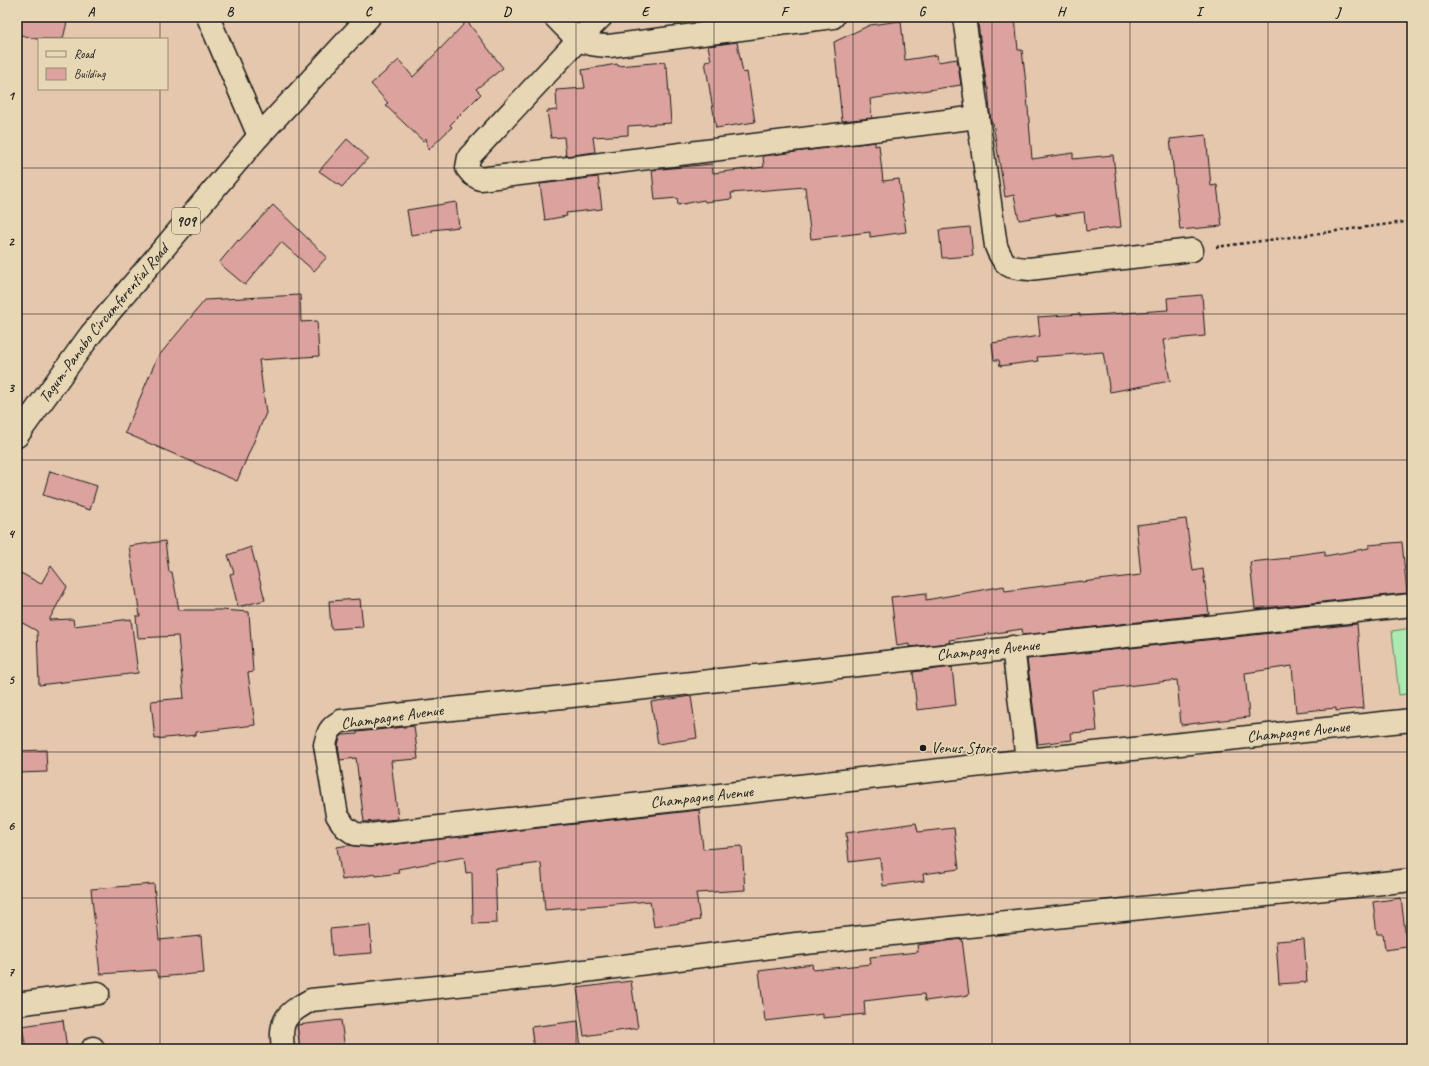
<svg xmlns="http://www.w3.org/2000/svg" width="1429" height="1066" font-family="Caveat,sans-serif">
	<rect width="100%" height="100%" fill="#e4c7ad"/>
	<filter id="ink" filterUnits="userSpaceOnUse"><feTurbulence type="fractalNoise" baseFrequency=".025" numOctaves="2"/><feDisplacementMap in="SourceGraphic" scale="8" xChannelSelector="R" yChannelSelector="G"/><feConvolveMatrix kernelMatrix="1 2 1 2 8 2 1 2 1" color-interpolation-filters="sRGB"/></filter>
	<g filter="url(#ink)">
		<path fill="#aceab1" stroke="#648366" d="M 1412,628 L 1412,693 L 1399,695 L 1392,631 Z"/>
		<g fill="#dca29d" stroke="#1c1c1c">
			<path d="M 17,17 L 68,17 L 63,39 L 37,39 L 17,34 Z"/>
			<path d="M 703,17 L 733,17 L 704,21 Z"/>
			<path d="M 977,17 L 1015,17 L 1018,50 L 1022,50 L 1026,83 L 1032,159 L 1073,153 L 1073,159 L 1113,155 L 1121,227 L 1086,231 L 1084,212 L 1056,216 L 1056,214 L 1019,220 L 1014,195 L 1005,197 L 993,123 L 991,123 L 988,88 L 987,88 Z"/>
			<path d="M 467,21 L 503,68 L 476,89 L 481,94 L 450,125 L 452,127 L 428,150 L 426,138 L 423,141 L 385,105 L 388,103 L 371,84 L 399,60 L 413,77 Z"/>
			<path d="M 901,21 L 905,60 L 937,55 L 938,62 L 957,59 L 961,85 L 870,99 L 872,118 L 842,121 L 834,42 L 870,25 Z"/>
			<path d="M 737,42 L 743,73 L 747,72 L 755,122 L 716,128 L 705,61 L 711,60 L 708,46 Z"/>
			<path d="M 665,62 L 665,68 L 667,67 L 671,123 L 628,126 L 628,135 L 593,137 L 595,152 L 566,156 L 564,137 L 551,138 L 547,111 L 557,110 L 556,90 L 585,88 L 582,70 L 617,64 L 618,66 Z"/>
			<path d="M 1206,135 L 1211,186 L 1217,185 L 1222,226 L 1180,230 L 1170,139 Z"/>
			<path d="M 347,139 L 368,158 L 342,187 L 319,171 Z"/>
			<path d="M 875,142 L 875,146 L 879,145 L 883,181 L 899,179 L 906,232 L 870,237 L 870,232 L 811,239 L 805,187 L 731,193 L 732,199 L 705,202 L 704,200 L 678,205 L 677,198 L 655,200 L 652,170 L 712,164 L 713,173 L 764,167 L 763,156 Z"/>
			<path d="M 598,177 L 602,209 L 566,213 L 567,216 L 545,220 L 540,184 Z"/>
			<path d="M 456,202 L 459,227 L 432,230 L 432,232 L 411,235 L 407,210 Z"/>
			<path d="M 273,205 L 327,257 L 314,271 L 281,242 L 245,285 L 219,263 L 238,240 L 239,241 Z"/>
			<path d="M 970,227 L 973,256 L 942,258 L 939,230 Z"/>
			<path d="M 300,295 L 301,322 L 317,321 L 319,356 L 259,360 L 266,413 L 237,481 L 125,433 L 157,358 L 205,300 Z"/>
			<path d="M 1202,295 L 1205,336 L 1163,340 L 1170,381 L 1110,392 L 1103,352 L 1037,357 L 1038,361 L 1000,366 L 999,360 L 994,360 L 992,343 L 1040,336 L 1038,317 L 1080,314 L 1080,316 L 1168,310 L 1167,298 Z"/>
			<path d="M 50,471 L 97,486 L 90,510 L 43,495 Z"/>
			<path d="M 1186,519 L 1193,571 L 1203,569 L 1209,614 L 1023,635 L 1022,629 L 949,640 L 950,643 L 909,647 L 909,644 L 897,646 L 891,597 L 926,593 L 926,600 L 1004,586 L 1005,591 L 1082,581 L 1082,582 L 1141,575 L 1136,525 Z"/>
			<path d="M 165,541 L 169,572 L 172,572 L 179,610 L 221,610 L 249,612 L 253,672 L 248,673 L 255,725 L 196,732 L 196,735 L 155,739 L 151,701 L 184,698 L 178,636 L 138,638 L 136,616 L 140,616 L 129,546 Z"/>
			<path d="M 1402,542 L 1407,593 L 1255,609 L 1250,562 L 1289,558 L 1289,556 L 1325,551 L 1325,556 L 1369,548 L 1369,545 Z"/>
			<path d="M 251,547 L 265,600 L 238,607 L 230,574 L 234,573 L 228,555 Z"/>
			<path d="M 51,566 L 67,587 L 49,620 L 73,619 L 74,626 L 131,619 L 138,673 L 39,685 L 37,631 L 17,620 L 17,571 L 41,584 Z"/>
			<path d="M 360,599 L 363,627 L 331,629 L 329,601 Z"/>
			<path d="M 1357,624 L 1364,708 L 1336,711 L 1336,708 L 1296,712 L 1292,666 L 1245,673 L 1249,717 L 1181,725 L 1177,680 L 1093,690 L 1097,731 L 1071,733 L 1072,740 L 1038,744 L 1027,659 Z"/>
			<path d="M 952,667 L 956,705 L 917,710 L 913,672 Z"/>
			<path d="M 691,696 L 697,738 L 658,744 L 651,702 Z"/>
			<path d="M 414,726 L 418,759 L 391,761 L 398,819 L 364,822 L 356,758 L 340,760 L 338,745 L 340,737 L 343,735 L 357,734 L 357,732 Z"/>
			<path d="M 46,750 L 47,772 L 17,773 L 17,751 Z"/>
			<path d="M 699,810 L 703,849 L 742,846 L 745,890 L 696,893 L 700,920 L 654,927 L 650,901 L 545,910 L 541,863 L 495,869 L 497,923 L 473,924 L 472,872 L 466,873 L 464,857 L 398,869 L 399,873 L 376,876 L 375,874 L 342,880 L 337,847 L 349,845 L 354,846 L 370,847 Z"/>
			<path d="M 916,823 L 918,832 L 954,828 L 959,869 L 923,874 L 924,881 L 883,886 L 880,858 L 849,862 L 846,833 Z"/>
			<path d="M 154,884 L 159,940 L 201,936 L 204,973 L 159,977 L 155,970 L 100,974 L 91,889 Z"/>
			<path d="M 1401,898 L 1407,947 L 1385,950 L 1383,934 L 1377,934 L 1373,902 Z"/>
			<path d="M 370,925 L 372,953 L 332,956 L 330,929 Z"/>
			<path d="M 962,939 L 969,995 L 925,1001 L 924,994 L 864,1001 L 865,1014 L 823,1018 L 823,1014 L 765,1021 L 759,971 L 812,964 L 813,970 L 871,964 L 870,957 L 918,952 L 917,945 Z"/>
			<path d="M 1304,939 L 1307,982 L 1279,984 L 1276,941 Z"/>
			<path d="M 631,981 L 638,1028 L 584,1036 L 577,988 Z"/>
			<path d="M 63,1020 L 67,1049 L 26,1049 L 22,1026 Z"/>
			<path d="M 341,1020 L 345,1049 L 300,1049 L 297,1025 Z"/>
			<path d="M 578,1021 L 581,1049 L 534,1049 L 531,1027 Z"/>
		</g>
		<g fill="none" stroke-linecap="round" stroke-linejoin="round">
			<defs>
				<g id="minor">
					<path d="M 208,17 L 259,136"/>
					<path d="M 555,17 C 576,38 578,45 609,46 L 833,17"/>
					<path d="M 601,17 L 578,40 L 469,157 L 467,168 L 473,175 L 480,179 L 978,117"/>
					<path d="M 964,17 L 996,246 C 1004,266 1008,268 1029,269 L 1192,250"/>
					<path id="s1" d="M 1412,605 L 341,721 C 329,728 328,732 325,745 L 337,815 L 345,827 L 355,834 L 369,835 L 1027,760 L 1412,720"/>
					<path d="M 1013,647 L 1027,760"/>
					<path d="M 17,1004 L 98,993"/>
					<path d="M 93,1048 L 93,1049"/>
					<path d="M 283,1049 C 279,1019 286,1014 311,1000 L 545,976 L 796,944 L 1412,880"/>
				</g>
				<g id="major">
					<path id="s2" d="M 17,436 L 91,334 L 259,136 L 369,17"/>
				</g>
			</defs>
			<use href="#minor" stroke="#1c1c1c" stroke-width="25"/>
			<use href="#major" stroke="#1c1c1c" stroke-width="25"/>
			<path stroke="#1c1c1c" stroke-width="2.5" stroke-dasharray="3 3" stroke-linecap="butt" d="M 1216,247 L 1412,221"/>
			<use href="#minor" stroke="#e8d7b4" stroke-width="22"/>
			<use href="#major" stroke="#e8d7b4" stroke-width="22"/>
		</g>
	</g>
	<path fill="none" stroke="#1c1c1c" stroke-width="1" stroke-opacity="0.55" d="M 160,17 L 160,39M 299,17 L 299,1049M 438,17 L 438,1049M 576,17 L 576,1049M 714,17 L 714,1049M 853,17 L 853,1049M 992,17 L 992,1049M 1130,17 L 1130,1049M 1268,17 L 1268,1049M 160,89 L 160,1049M 17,168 L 1412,168M 17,314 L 1412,314M 17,460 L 1412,460M 17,606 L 1412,606M 17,752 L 1412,752M 17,898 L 1412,898"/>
	<circle fill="#1c1c1c" stroke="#e8d7b4" stroke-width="1.5" cx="923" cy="748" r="4"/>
	<g text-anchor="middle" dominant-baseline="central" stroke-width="3.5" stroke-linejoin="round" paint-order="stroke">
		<rect fill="#e8d7b4" stroke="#59544a" stroke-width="1" x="172" y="208" width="28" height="26" rx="3"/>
		<g font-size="15" font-weight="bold" fill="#1c1c1c">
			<text x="186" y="221">909</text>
		</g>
		<g font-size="16" fill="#1c1c1c" stroke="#e8d7b4">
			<text stroke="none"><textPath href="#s2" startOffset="142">Tagum-Panabo Circumferential Road</textPath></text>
			<text transform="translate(988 650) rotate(-6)">Champagne Avenue</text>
			<text transform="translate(392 717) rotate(-8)">Champagne Avenue</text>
			<text stroke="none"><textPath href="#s1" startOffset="2154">Champagne Avenue</textPath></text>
			<text stroke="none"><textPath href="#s1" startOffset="1554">Champagne Avenue</textPath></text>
		</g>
		<g font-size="16" fill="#1c1c1c" stroke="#e8d7b4" text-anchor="start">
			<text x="931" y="748">Venus Store</text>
		</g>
	</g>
	<rect width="1429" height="1066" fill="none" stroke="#e8d7b4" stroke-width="44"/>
	<rect x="38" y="38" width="130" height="52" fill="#e8d7b4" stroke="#968c77"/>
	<rect x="46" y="51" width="20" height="6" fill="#e8d7b4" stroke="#968c77"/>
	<text x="74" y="58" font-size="12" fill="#1c1c1c">Road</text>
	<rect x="46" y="68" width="20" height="12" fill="#dca29d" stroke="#968c77"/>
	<text x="74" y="78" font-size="12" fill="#1c1c1c">Building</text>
	<rect x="22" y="22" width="1385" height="1022" fill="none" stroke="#1c1c1c" stroke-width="1.5"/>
	<g font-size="13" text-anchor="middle" font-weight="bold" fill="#1c1c1c">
		<text x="91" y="16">A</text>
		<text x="230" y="16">B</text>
		<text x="368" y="16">C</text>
		<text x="507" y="16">D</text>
		<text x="645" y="16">E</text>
		<text x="784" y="16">F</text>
		<text x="922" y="16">G</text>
		<text x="1061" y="16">H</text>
		<text x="1199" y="16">I</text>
		<text x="1338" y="16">J</text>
		<text x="11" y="100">1</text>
		<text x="11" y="246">2</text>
		<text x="11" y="392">3</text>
		<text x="11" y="538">4</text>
		<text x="11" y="684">5</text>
		<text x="11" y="830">6</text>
		<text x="11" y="976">7</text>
	</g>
</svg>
